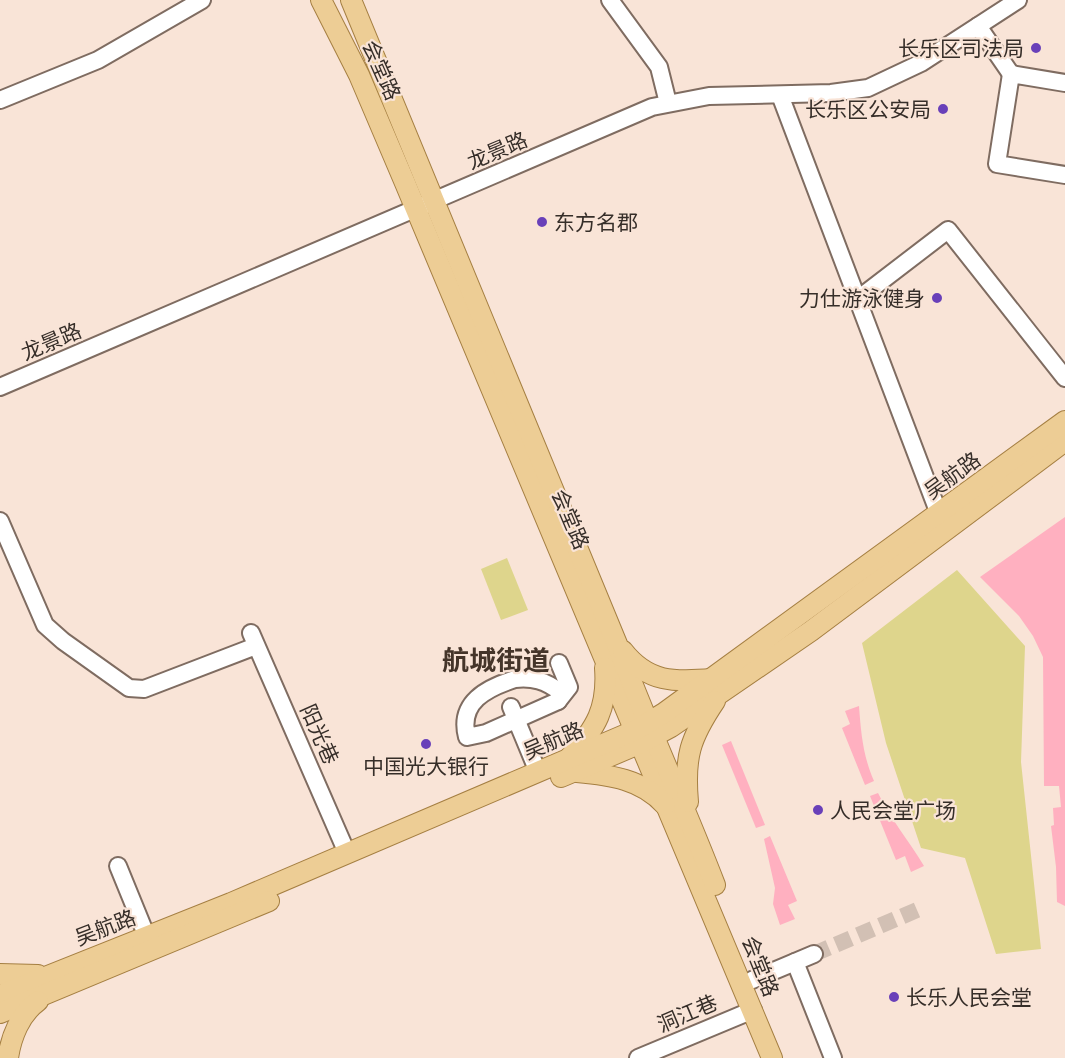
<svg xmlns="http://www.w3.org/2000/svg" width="1065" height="1058" font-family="'Noto Sans','Noto Sans SC',sans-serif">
	<rect width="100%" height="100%" fill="#f9e4d7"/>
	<g fill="#ded58c">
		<path d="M 507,558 L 528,610 L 501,620 L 481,569 Z"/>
		<path d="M 957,570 L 1025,646 L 1021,762 L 1041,949 L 996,954 L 965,858 L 921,848 L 886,743 L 862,643 Z"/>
	</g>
	<g fill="#ffb0c0">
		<path d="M 1065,517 L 1065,906 L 1057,902 L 1056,867 L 1051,826 L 1054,825 L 1053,808 L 1061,807 L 1059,786 L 1044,786 L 1043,657 L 1033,636 L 1019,616 L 980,577 Z"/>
		<path d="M 859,706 C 861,733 863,756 874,781 L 865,785 L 842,728 L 850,724 L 845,711 Z"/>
		<path d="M 731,741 L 765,825 L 756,828 L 722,745 Z"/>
		<path d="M 878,793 C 891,820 909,841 924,866 L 911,872 L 905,856 L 896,860 L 870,796 Z"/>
		<path d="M 770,836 L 797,901 L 788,905 L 795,919 L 780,925 L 773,904 L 775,888 L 764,839 Z"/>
	</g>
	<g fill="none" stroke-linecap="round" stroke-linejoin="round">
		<path stroke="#d2c0b4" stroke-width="16" stroke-dasharray="16 8" stroke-linecap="butt" d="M 814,954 L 917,910"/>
		<defs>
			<g id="minor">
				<path d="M 610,0 L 659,67 L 668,103"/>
				<path d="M 978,26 L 1011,74"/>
				<path d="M 1065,83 L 1011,74 L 997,164 L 1065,175"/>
				<path d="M 780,95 L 939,514"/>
				<path d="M 0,100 L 98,60 L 202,0"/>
				<path d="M 858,299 L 948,230 L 1065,378"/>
				<path d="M 0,387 L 652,107 L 709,96 L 831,93 L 868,88 L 921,63 L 1018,0"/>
				<path d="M 0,521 L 45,625 L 63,641 L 129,688 L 144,689 L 256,646"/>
				<path d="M 251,633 L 347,853"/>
				<path d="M 515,679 C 533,677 546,681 560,692 L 558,701 L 486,733 L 467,737 C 458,702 487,688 515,679 Z"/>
				<path d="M 558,701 L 569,687 L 559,663"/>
				<path d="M 511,707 L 538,772"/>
				<path d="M 118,866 L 147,937"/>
				<path d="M 795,962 L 833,1058"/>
				<path d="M 752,980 L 814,954"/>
				<path d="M 638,1058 L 753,1010"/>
			</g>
			<g id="major">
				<path d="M 321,0 L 359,75 L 405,183 L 772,1058"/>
				<path d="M 351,0 L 617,644 C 647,725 684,804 715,885"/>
				<path d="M 623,651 C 648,683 674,682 712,679"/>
				<path d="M 570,757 C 596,728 608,708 605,668"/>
				<path d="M 577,772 C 610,775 642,779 665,805"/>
				<path d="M 561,777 L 641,743 L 671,727 L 811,631 L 1065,441"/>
				<path d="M 688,802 C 684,757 690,738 715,701"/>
				<path d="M 0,974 L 38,975"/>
				<path d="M 0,995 L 231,903 L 636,730 L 664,713 L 1065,421"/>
				<path d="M 0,1013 L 269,901"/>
				<path d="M 8,1058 C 11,1037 20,1014 38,1001"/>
			</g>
		</defs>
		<use href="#minor" stroke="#7f6c61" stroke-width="20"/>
		<use href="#major" stroke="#a57f42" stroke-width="22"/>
		<use href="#minor" stroke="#fff" stroke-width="16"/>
		<use href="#major" stroke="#edcd95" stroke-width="20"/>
	</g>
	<g fill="#6940b9" stroke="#f9e4d7" stroke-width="2">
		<circle cx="1036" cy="48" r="6"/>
		<circle cx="943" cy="109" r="6"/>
		<circle cx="542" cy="222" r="6"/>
		<circle cx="937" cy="298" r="6"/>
		<circle cx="426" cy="744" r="6"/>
		<circle cx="818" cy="810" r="6"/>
		<circle cx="894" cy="997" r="6"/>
	</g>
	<g text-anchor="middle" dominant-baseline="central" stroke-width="4.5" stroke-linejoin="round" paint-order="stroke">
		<g font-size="21" fill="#362e29" stroke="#f9e4d7" text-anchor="end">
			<text x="1024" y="48">长乐区司法局</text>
			<text x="931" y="109">长乐区公安局</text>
			<text x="554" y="222" text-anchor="start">东方名郡</text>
			<text x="925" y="298">力仕游泳健身</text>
			<text x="426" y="766" text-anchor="middle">中国光大银行</text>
			<text x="830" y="810" text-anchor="start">人民会堂广场</text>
			<text x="906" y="997" text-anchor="start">长乐人民会堂</text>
		</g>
		<g font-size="21" fill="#362e29" stroke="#f9e4d7">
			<text transform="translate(382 70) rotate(66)">会堂路</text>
			<text transform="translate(497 150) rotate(-23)">龙景路</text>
			<text transform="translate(51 341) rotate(-23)">龙景路</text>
			<text transform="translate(952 475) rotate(-36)">吴航路</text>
			<text transform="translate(571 519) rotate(67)">会堂路</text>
			<text transform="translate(320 734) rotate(66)">阳光巷</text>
			<text transform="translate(553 740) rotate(-23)">吴航路</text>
			<text transform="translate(105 927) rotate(-21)">吴航路</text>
			<text transform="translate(761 966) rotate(68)">会堂路</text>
			<text transform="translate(687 1013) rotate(-23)">洞江巷</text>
		</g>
		<g font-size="27" font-weight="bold" fill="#45352a" stroke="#f9e4d7">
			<text x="496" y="659">航城街道</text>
		</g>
	</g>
</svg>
